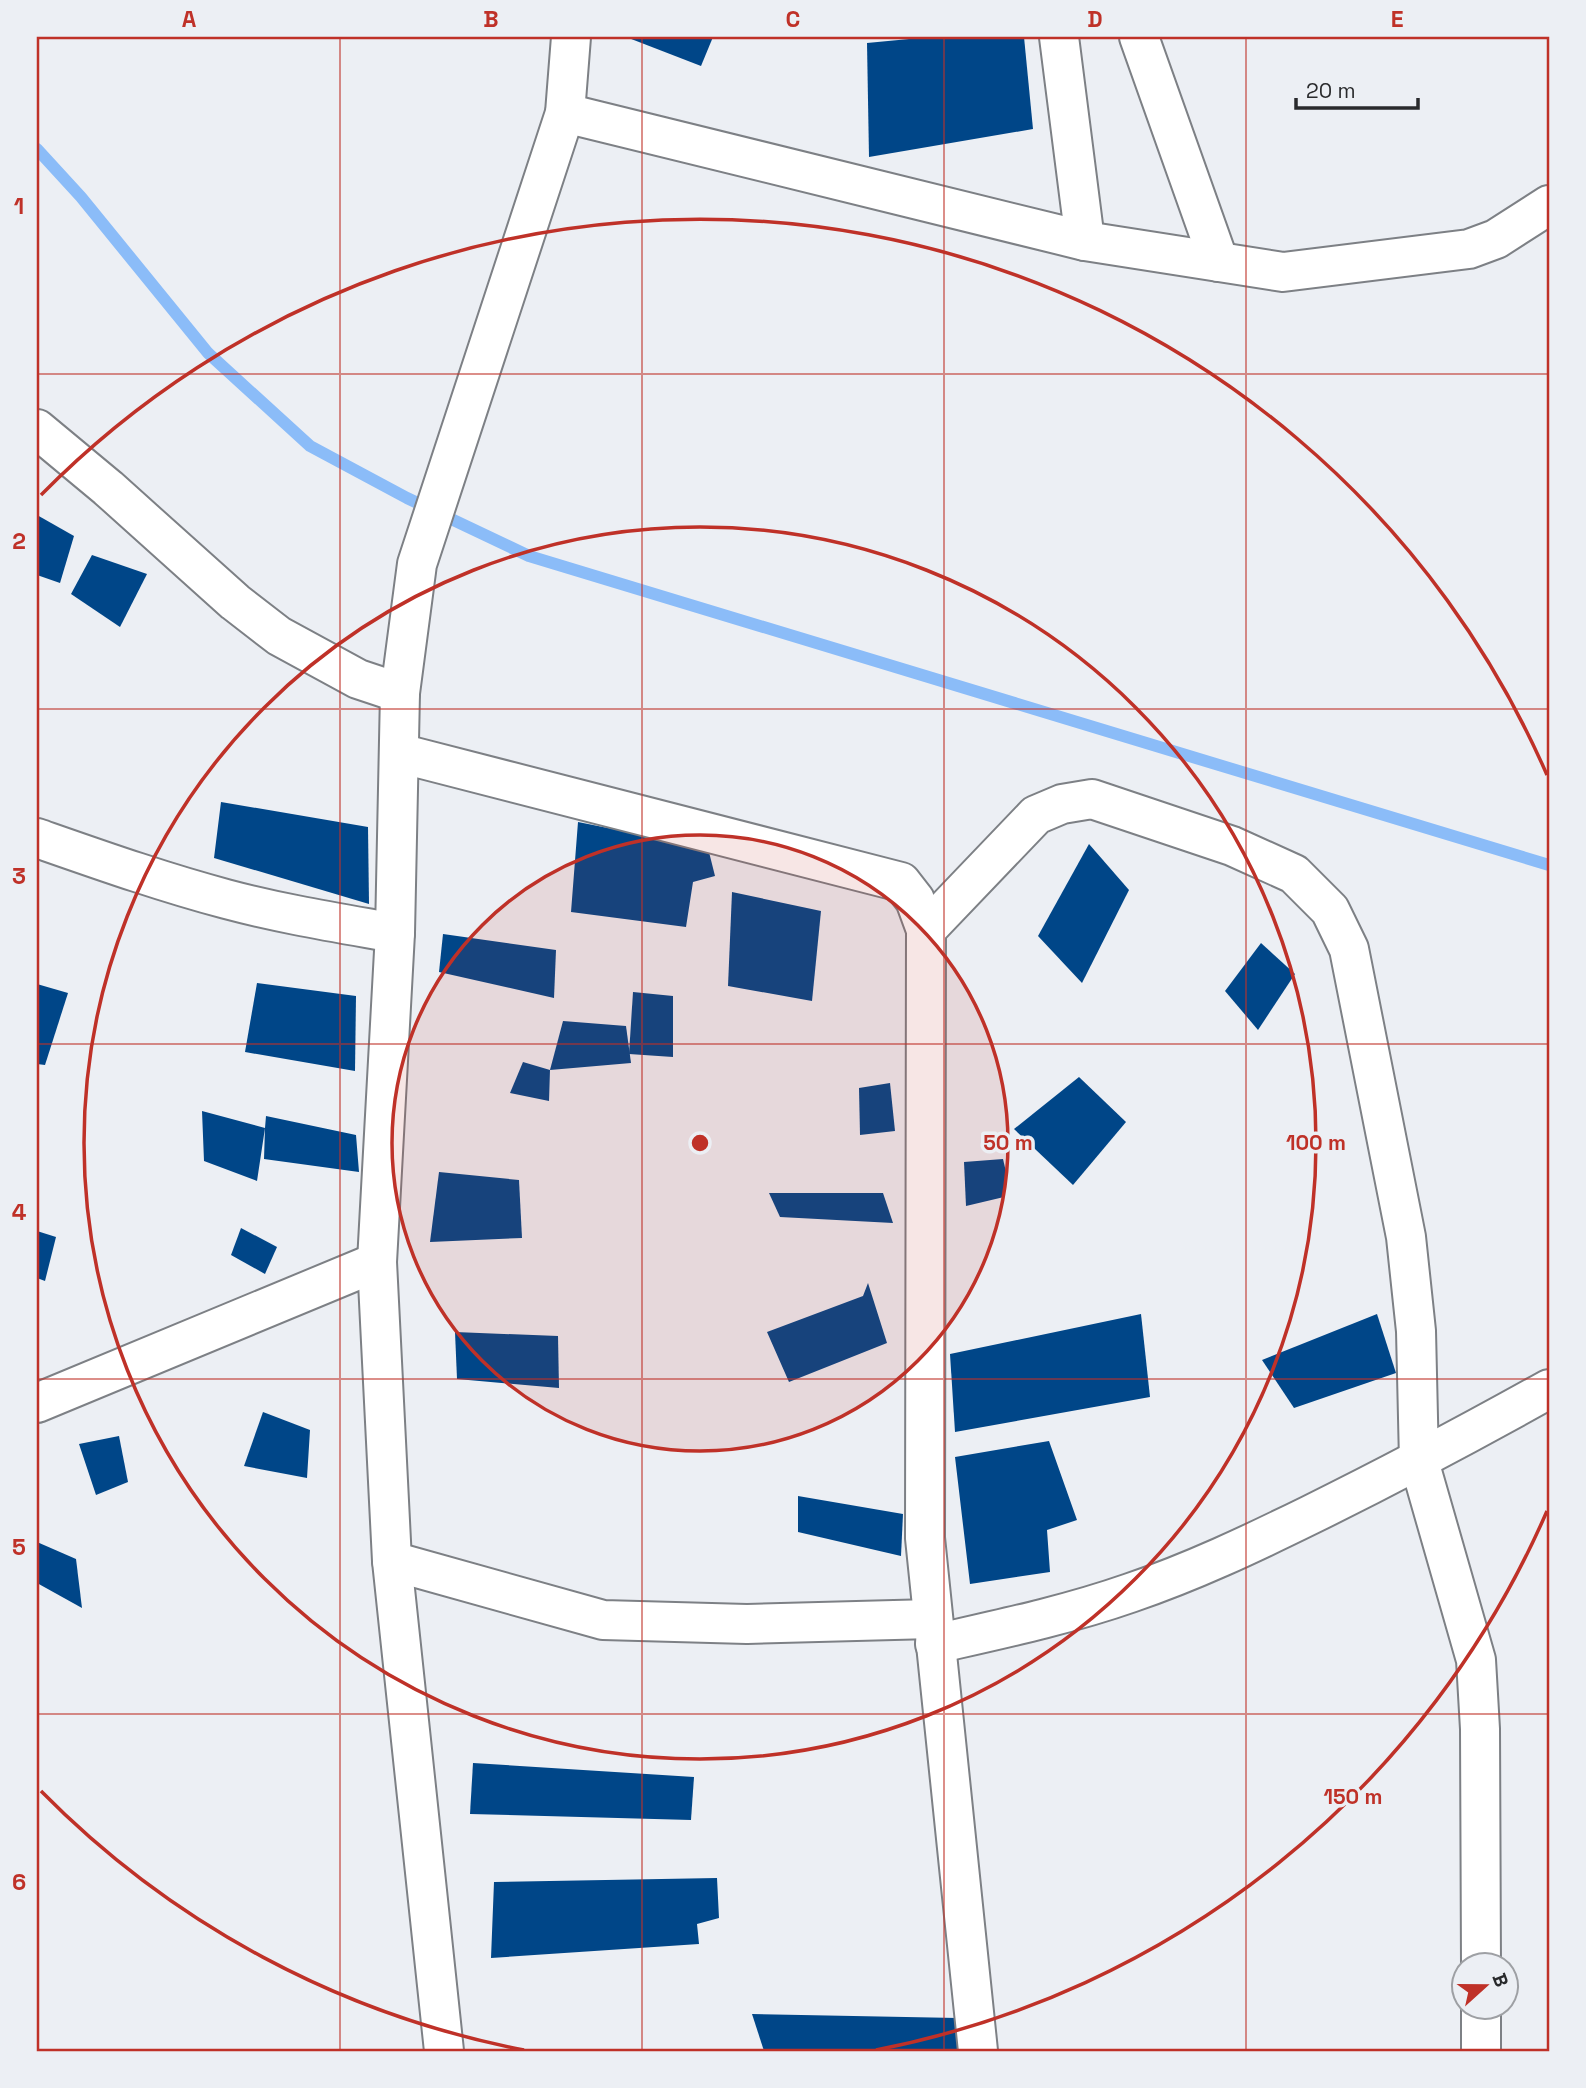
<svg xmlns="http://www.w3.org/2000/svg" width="1586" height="2088" font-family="'Space Grotesk',sans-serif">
	<rect width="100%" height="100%" fill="#eceff4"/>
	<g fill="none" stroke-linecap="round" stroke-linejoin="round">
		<path stroke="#8bbcf8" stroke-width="12" d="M 37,149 L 81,197 L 208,353 L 310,446 L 407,498 L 529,556 L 1549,865"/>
	</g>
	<g fill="#004688">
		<path d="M 626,37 L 713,37 L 701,66 Z"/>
		<path d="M 930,37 L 1024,37 L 1033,129 L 869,157 L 867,43 Z"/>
		<path d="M 37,515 L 74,536 L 60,583 L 37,575 Z"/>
		<path d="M 92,555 L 147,574 L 120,627 L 71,594 Z"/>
		<path d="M 221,802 L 368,827 L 369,904 L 214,858 Z"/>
		<path d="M 578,822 L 708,848 L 715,876 L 693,882 L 686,927 L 571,912 Z"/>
		<path d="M 1089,844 L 1129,890 L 1082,983 L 1038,936 Z"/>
		<path d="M 732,892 L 821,911 L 812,1001 L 728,986 Z"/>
		<path d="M 443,934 L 556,950 L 554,998 L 439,972 Z"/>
		<path d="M 1261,943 L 1295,974 L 1258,1030 L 1225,991 Z"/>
		<path d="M 257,983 L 356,996 L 355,1071 L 245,1052 Z"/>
		<path d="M 37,984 L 68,993 L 45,1065 L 37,1064 Z"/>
		<path d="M 633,992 L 673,996 L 673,1057 L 629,1054 Z"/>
		<path d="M 563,1021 L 626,1026 L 631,1063 L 550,1070 Z"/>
		<path d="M 523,1062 L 550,1070 L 549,1101 L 510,1093 Z"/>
		<path d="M 1079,1077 L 1126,1122 L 1073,1185 L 1014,1129 Z"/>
		<path d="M 890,1083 L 895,1131 L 860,1135 L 859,1088 Z"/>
		<path d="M 202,1111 L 265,1128 L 266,1116 L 356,1135 L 359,1172 L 264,1159 L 265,1128 L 257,1181 L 204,1161 Z"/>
		<path d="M 1003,1159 L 1007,1176 L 1004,1197 L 966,1206 L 964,1162 Z"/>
		<path d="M 439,1172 L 519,1180 L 522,1238 L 430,1242 Z"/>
		<path d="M 769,1193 L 883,1193 L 893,1223 L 780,1217 Z"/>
		<path d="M 241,1228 L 277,1247 L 265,1274 L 231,1255 Z"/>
		<path d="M 37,1231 L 56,1237 L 45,1281 L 37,1278 Z"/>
		<path d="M 868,1283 L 887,1343 L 789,1382 L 767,1332 L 863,1296 Z"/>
		<path d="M 1141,1314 L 1150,1397 L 955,1432 L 950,1354 Z"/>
		<path d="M 1377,1314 L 1396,1373 L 1294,1408 L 1262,1360 Z"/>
		<path d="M 455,1332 L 558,1336 L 559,1388 L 457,1379 Z"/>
		<path d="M 263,1412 L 310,1430 L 307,1478 L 244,1466 Z"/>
		<path d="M 119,1436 L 128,1482 L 96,1495 L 79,1444 Z"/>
		<path d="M 1049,1441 L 1077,1520 L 1047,1530 L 1050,1572 L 970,1584 L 955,1457 Z"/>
		<path d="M 798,1496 L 903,1514 L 901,1556 L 798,1532 Z"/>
		<path d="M 37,1542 L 76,1559 L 82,1608 L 37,1583 Z"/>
		<path d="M 473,1763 L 694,1777 L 691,1820 L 470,1814 Z"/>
		<path d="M 717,1878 L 719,1918 L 697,1924 L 699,1944 L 491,1958 L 494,1882 Z"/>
		<path d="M 752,2014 L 958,2018 L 962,2051 L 764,2051 Z"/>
	</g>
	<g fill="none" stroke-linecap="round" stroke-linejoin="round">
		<defs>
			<g id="street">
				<path d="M 1059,37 L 1085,241"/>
				<path d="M 1139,37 L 1219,262"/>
				<path d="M 565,113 L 1085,241 L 1283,272 L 1469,249 L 1496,239 L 1549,205"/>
				<path d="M 37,429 L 108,488 L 235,602 L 279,636 L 358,679 L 400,693"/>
				<path d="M 399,753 L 901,882 L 915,900 L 926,930 L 925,1538 L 978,2051"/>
				<path d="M 37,838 C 100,860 162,882 226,899 C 282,914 339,923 395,933"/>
				<path d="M 926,930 L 1036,815 L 1062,804 L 1092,799 L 1232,846 L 1294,874 L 1330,910 L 1349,949 L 1406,1237 L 1416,1331 L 1419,1461 L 1476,1660 L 1480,1729 L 1481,1966"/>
				<path d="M 37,1403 L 377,1262"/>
				<path d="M 392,1561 L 603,1620 L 747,1624 L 932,1619"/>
				<path d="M 935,1644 C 1001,1629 1067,1615 1130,1593 C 1192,1572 1251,1544 1310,1515 C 1391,1475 1470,1433 1549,1389"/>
				<path d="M 1481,2008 L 1481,2051"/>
				<path d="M 444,2051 L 392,1561 L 377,1262 L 395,933 L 400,693 L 417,564 L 565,113 L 571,37"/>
			</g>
		</defs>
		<use href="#street" stroke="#7d8085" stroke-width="42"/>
		<use href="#street" stroke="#fff" stroke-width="38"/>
	</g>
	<path fill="none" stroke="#bf3128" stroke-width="2" stroke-opacity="0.55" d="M 340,37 L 340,2051M 642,37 L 642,2051M 944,37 L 944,2051M 1246,37 L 1246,2051M 37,374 L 1549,374M 37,709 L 1549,709M 37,1044 L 1549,1044M 37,1379 L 1549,1379M 37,1714 L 1549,1714"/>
	<circle cx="700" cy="1143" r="308" fill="#bf3128" fill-opacity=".12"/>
	<g fill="none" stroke="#bf3128" stroke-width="3.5">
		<circle cx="700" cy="1143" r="308"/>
		<circle cx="700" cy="1143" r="616"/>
		<path d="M1547 1511A924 924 0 0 1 876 2050M524 2050A924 924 0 0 1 41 1791M41 495A924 924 0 0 1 1547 775"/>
	</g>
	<circle cx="700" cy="1143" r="10" fill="#bf3128" stroke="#eceff4" stroke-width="3.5"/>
	<g font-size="21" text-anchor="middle" font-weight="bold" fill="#bf3128" stroke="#eceff4" stroke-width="7" stroke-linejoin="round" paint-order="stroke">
		<text x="1008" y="1150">50 m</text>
		<text x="1316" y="1150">100 m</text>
		<text x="1353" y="1804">150 m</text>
	</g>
	<rect width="1586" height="2088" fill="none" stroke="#eceff4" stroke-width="77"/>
	<g transform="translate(1485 1986) rotate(69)"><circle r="33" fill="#eceff4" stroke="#9ea0a4" stroke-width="2"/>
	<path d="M0-5L12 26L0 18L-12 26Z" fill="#bf3128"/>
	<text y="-10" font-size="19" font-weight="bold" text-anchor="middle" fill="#292a2c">B</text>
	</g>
	<path d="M1296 98v10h122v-10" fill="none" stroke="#292a2c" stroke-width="3.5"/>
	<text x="1306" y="98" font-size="21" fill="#292a2c" stroke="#eceff4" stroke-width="5" paint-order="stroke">20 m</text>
	<rect x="38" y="38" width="1510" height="2012" fill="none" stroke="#bf3128" stroke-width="2.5"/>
	<g font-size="23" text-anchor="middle" font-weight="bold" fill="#bf3128">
		<text x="189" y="27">A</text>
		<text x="491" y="27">B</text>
		<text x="793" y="27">C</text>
		<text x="1095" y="27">D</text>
		<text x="1397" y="27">E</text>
		<text x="19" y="214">1</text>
		<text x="19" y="549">2</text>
		<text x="19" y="884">3</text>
		<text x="19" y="1220">4</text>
		<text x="19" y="1555">5</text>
		<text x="19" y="1890">6</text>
	</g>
</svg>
